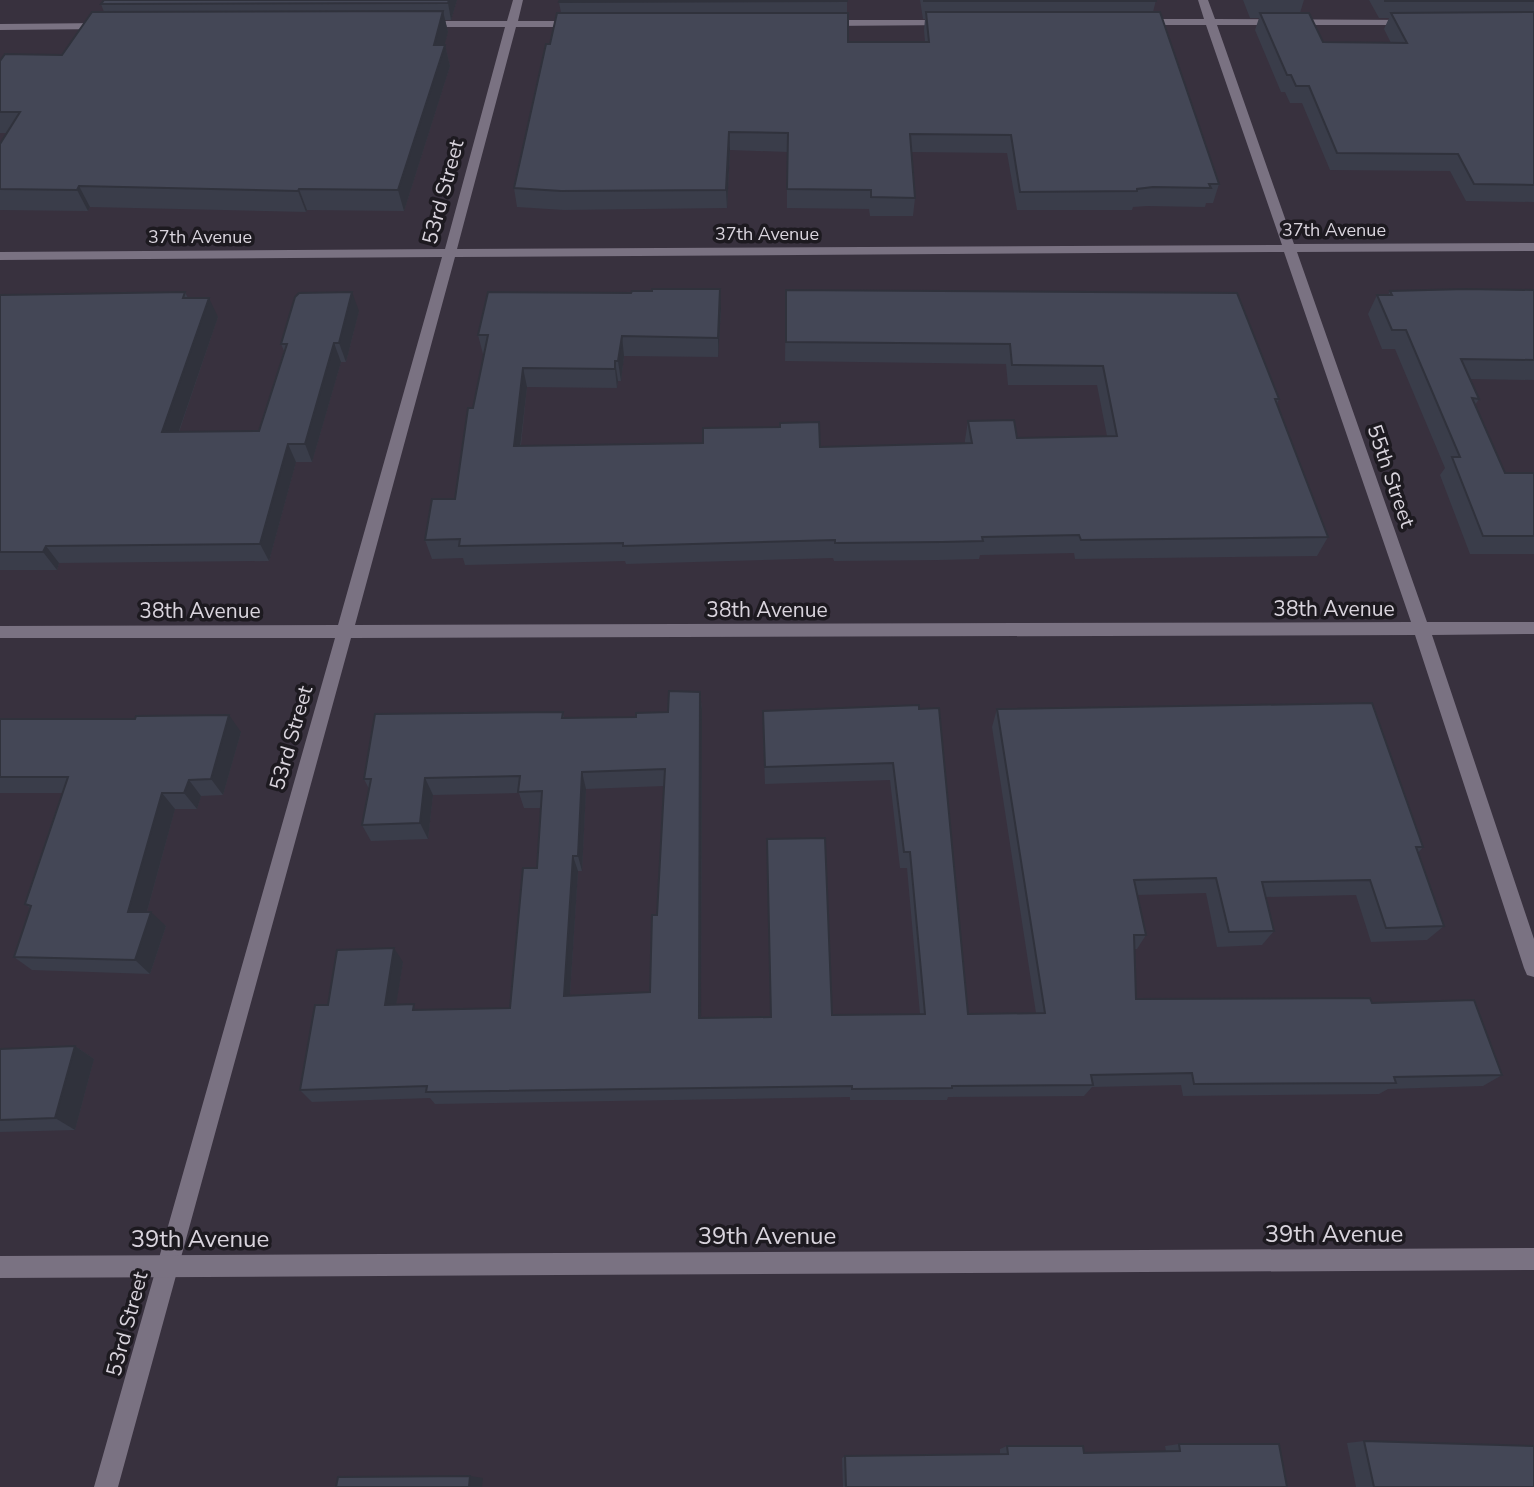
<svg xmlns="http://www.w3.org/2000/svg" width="1534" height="1487" font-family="'Nunito Sans',sans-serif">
	<rect width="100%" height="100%" fill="#38313e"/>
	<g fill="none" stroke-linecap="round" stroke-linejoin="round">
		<g fill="#7a7282" fill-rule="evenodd">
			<path d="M 513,0 L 523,0 L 518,21 L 577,21 L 582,24 L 577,27 L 516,27 L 457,249 L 1282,245 L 1206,25 L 1141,25 L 1136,22 L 1141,19 L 1204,19 L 1198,0 L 1208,0 L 1215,19 L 1414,20 L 1415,22 L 1410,25 L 1217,25 L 1294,244 L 1534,243 L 1534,251 L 1297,252 L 1427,622 L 1534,622 L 1534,634 L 1432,635 L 1534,939 L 1534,977 L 1527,975 L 1524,968 L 1415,635 L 351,638 L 118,1487 L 94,1487 L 335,638 L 0,638 L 0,626 L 338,625 L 442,257 L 0,260 L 0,252 L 445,249 L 505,27 L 423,27 L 418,24 L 423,21 L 507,21 ZM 1284,252 L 1411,622 L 355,625 L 455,257 Z"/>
			<path d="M 948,20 L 952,21 L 952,25 L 826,26 L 821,23 L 826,20 Z"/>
			<path d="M 0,24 L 105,23 L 110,26 L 105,29 L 0,30 Z"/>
		</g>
		<path fill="#7a7282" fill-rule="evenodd" d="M 1534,1248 L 1534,1270 L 0,1278 L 0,1256 Z"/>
	</g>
	<g fill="#3a3d4a" fill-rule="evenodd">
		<path d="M 104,0 L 457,0 L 451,20 L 445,20 L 448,32 L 444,45 L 445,45 L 450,66 L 404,211 L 307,210 L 306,212 L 90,207 L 88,211 L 0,210 L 0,144 L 7,133 L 0,133 L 0,61 L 62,55 L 104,12 L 101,4 Z"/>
		<path d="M 847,0 L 847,13 L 848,42 L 925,42 L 924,30 L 925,19 L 923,19 L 920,0 L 1156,0 L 1153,12 L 1219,184 L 1213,203 L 1206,203 L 1205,207 L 1147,206 L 1133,207 L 1132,210 L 1017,210 L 1007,153 L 911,152 L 915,198 L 913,216 L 870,216 L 869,209 L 787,208 L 787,152 L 730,150 L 727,208 L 564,210 L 517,207 L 514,188 L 550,44 L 561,13 L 559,2 Z"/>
		<path d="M 1243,0 L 1304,0 L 1300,13 L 1323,42 L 1391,43 L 1384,29 L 1389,18 L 1379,18 L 1369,0 L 1534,0 L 1534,202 L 1466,201 L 1450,171 L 1330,170 L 1302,103 L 1290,103 L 1285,92 L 1281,92 L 1255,30 L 1259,18 L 1250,18 Z"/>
		<path d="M 786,290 L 1279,399 L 1277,404 L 1328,537 L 1317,556 L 1075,559 L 1074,553 L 980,555 L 979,559 L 939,560 L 834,561 L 833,558 L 626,564 L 625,561 L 465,565 L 463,558 L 432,559 L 425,540 L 455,499 L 484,354 L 483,354 L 478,335 L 721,309 L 718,357 L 624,356 L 621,381 L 618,381 L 617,388 L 527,387 L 521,445 L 820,447 L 965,444 L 965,440 L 968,421 L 1017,438 L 1107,436 L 1097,385 L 1008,385 L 1006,364 L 785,361 Z"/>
		<path d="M 1534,290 L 1534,380 L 1470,379 L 1479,399 L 1475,405 L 1505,473 L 1534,473 L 1534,554 L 1470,554 L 1440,475 L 1445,468 L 1395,349 L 1382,349 L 1368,314 L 1377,295 L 1388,295 L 1390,291 Z"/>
		<path d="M 185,292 L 188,298 L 218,317 L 179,432 L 259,431 L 284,351 L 281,344 L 359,311 L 346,362 L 341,362 L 312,462 L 296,462 L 269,561 L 59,563 L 57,570 L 0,570 L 0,295 Z"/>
		<path d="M 700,692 L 702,710 L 701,1017 L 920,1014 L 907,868 L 900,868 L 890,780 L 765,784 L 763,729 L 919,705 L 968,1014 L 1036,1013 L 992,727 L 997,709 L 1423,847 L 1418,853 L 1444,926 L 1427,940 L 1371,942 L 1356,895 L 1266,897 L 1274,931 L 1262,945 L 1217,947 L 1206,893 L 1137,895 L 1146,935 L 1137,949 L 1135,949 L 1136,999 L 1372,1003 L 1502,1075 L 1483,1086 L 1388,1089 L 1379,1094 L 1183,1096 L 1181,1085 L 1092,1087 L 1084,1096 L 948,1097 L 947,1100 L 850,1100 L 850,1097 L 435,1104 L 430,1098 L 312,1102 L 300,1090 L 328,1005 L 403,962 L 396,1004 L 418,1010 L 510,1008 L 537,868 L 541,808 L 524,808 L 519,793 L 433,795 L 428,839 L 371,841 L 362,825 L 369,789 L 364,779 L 563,712 L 564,718 L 636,717 L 668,712 ZM 664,786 L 657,915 L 650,992 L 570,995 L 578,871 L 582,871 L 586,789 Z"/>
		<path d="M 0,719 L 241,732 L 223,795 L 201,796 L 197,809 L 175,809 L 147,912 L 166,926 L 150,974 L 32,970 L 14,957 L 30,908 L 25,904 L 63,793 L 0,793 Z"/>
		<path d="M 75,1046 L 94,1059 L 75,1130 L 0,1132 L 0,1049 Z"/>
		<path d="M 1364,1441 L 1534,1487 L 1356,1487 L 1347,1443 Z"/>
		<path d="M 1179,1444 L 1287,1487 L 843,1487 L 842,1458 L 845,1456 L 1000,1455 L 1000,1449 L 1007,1446 L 1084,1453 L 1166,1451 L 1165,1446 Z"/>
	</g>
	<g fill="#30323c">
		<path d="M 449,0 L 457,0 L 451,20 L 448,3 Z"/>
		<path d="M 443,11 L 448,32 L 440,61 L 445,45 L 450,66 L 404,211 L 398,190 Z"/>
		<path d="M 729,132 L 730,150 L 727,208 L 726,190 Z"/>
		<path d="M 79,186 L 90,207 L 88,211 L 77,190 Z"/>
		<path d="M 299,189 L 307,210 L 306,212 L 298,191 Z"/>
		<path d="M 720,289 L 721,309 L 718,357 L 718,338 Z"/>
		<path d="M 352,292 L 359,311 L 346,362 L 339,343 Z"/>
		<path d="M 209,298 L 218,317 L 172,451 L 162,432 Z"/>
		<path d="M 622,336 L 624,356 L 621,381 L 618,361 Z"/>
		<path d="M 334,343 L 341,362 L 312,462 L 305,444 Z"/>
		<path d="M 615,361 L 618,381 L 617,388 L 615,369 Z"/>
		<path d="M 523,368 L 527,387 L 518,465 L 514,446 Z"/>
		<path d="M 288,444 L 296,462 L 269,561 L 260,544 Z"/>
		<path d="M 46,546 L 59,563 L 57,570 L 43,552 Z"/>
		<path d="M 700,692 L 702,710 L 701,1030 L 699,1018 Z"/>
		<path d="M 229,715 L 241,732 L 223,795 L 211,779 Z"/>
		<path d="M 582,772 L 586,789 L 582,871 L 578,856 Z"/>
		<path d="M 425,778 L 433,795 L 428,839 L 420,823 Z"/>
		<path d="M 189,780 L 201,796 L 197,809 L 184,793 Z"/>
		<path d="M 162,793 L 175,809 L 143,926 L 128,912 Z"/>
		<path d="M 573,856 L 578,871 L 569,1009 L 564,996 Z"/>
		<path d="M 151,912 L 166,926 L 150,974 L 135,960 Z"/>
		<path d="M 394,948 L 403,962 L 394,1018 L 385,1005 Z"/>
		<path d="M 75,1046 L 94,1059 L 75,1130 L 55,1118 Z"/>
		<path d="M 470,1476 L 483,1478 L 482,1487 L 469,1487 Z"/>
	</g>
	<g fill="#444756" stroke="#30323c" stroke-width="2" fill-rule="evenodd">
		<path d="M 104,0 L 449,0 L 448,3 L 101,4 Z"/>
		<path d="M 560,0 L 847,0 L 847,1 L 559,2 Z"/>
		<rect x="924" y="0" width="232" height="1"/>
		<rect x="1385" y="0" width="149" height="1"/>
		<path d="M 443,11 L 434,45 L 445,45 L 398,190 L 299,189 L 298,191 L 79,186 L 77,190 L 0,189 L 0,144 L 20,112 L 0,112 L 0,61 L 5,54 L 62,55 L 92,12 Z"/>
		<path d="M 926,12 L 1160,12 L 1219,184 L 1209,184 L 1211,188 L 1153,187 L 1137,189 L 1137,191 L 1020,192 L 1011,135 L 910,134 L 915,198 L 871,197 L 871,190 L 787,189 L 788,133 L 729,132 L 726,190 L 561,191 L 514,188 L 546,44 L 550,44 L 557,13 L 848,13 L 848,42 L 929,42 Z"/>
		<path d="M 1534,12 L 1534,185 L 1474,184 L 1458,154 L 1337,153 L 1309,86 L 1296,86 L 1291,75 L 1287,75 L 1260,13 L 1309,13 L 1323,42 L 1407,43 L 1391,13 Z"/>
		<path d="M 652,289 L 720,289 L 718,338 L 622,336 L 618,361 L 615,361 L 615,369 L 523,368 L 514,446 L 703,443 L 703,428 L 780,427 L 780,423 L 819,422 L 820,447 L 972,443 L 968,421 L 1014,420 L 1017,438 L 1117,436 L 1103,366 L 1012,365 L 1010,344 L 786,342 L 786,290 L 1237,293 L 1279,399 L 1275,399 L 1328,537 L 1081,540 L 1079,535 L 982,537 L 983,541 L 942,542 L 835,543 L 835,540 L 623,546 L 623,543 L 459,546 L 460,539 L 425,540 L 432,499 L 455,499 L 468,408 L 473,408 L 488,335 L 478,335 L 488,292 L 631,293 L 632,291 L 652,291 Z"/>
		<path d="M 1466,289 L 1534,290 L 1534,360 L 1461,359 L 1479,399 L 1472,398 L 1505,473 L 1534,473 L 1534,536 L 1483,536 L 1452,457 L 1460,457 L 1406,330 L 1392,330 L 1377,295 L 1392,295 L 1390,291 Z"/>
		<path d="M 185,292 L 183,298 L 209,298 L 162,432 L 259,431 L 287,344 L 281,344 L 295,297 L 299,293 L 352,292 L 339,343 L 334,343 L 305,444 L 288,444 L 260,544 L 46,546 L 43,552 L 0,552 L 0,295 Z"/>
		<path d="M 669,691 L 700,692 L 699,1018 L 771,1017 L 767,839 L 825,838 L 832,1015 L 925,1014 L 910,852 L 904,852 L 893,763 L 765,767 L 763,711 L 919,705 L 919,709 L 939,708 L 968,1014 L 1045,1013 L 997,709 L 1372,703 L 1423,847 L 1416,847 L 1444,926 L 1386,928 L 1370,880 L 1262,882 L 1274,931 L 1229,932 L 1216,878 L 1134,880 L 1146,935 L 1134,935 L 1136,999 L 1370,998 L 1372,1003 L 1474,1000 L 1502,1075 L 1394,1077 L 1396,1083 L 1194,1084 L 1192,1073 L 1091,1075 L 1093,1085 L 952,1086 L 952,1088 L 852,1089 L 852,1086 L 426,1092 L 427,1086 L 300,1090 L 315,1005 L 328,1005 L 337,950 L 394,948 L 385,1005 L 414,1004 L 413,1010 L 510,1008 L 523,868 L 537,868 L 542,791 L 518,792 L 520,776 L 425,778 L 420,823 L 362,825 L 371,779 L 364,779 L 375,714 L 563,712 L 562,718 L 636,717 L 636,713 L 668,712 ZM 665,769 L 657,915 L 652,915 L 650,992 L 564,996 L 573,856 L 578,856 L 582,772 Z"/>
		<path d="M 229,715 L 211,779 L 189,780 L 184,793 L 162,793 L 128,912 L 151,912 L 135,960 L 14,957 L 31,906 L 25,904 L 68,777 L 0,777 L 0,719 L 135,719 L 136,716 Z"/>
		<path d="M 75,1046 L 55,1118 L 0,1120 L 0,1049 Z"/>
		<path d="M 1364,1441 L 1534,1446 L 1534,1487 L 1374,1487 Z"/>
		<path d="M 1179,1444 L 1279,1444 L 1287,1487 L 846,1487 L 845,1456 L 1008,1454 L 1007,1446 L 1083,1446 L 1084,1453 L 1180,1451 Z"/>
		<path d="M 470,1476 L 469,1487 L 336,1487 L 338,1477 Z"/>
	</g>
	<g text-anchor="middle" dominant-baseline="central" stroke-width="7" stroke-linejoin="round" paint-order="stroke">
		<g font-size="18" fill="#d9d4dd" stroke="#1d1a20">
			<text x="1334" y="230">37th Avenue</text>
			<text x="767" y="234">37th Avenue</text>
			<text x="200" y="237">37th Avenue</text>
		</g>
		<g font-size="21" fill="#d9d4dd" stroke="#1d1a20">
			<text transform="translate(443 192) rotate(-75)">53rd Street</text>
			<text transform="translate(1391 476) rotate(71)">55th Street</text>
			<text x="1334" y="609">38th Avenue</text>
			<text x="767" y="610">38th Avenue</text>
			<text x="200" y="611">38th Avenue</text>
			<text transform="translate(291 738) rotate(-74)">53rd Street</text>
			<text transform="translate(127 1324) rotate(-75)">53rd Street</text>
		</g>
		<g font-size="24" fill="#d9d4dd" stroke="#1d1a20">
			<text x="1334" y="1234">39th Avenue</text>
			<text x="767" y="1236">39th Avenue</text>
			<text x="200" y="1239">39th Avenue</text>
		</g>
	</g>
</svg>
